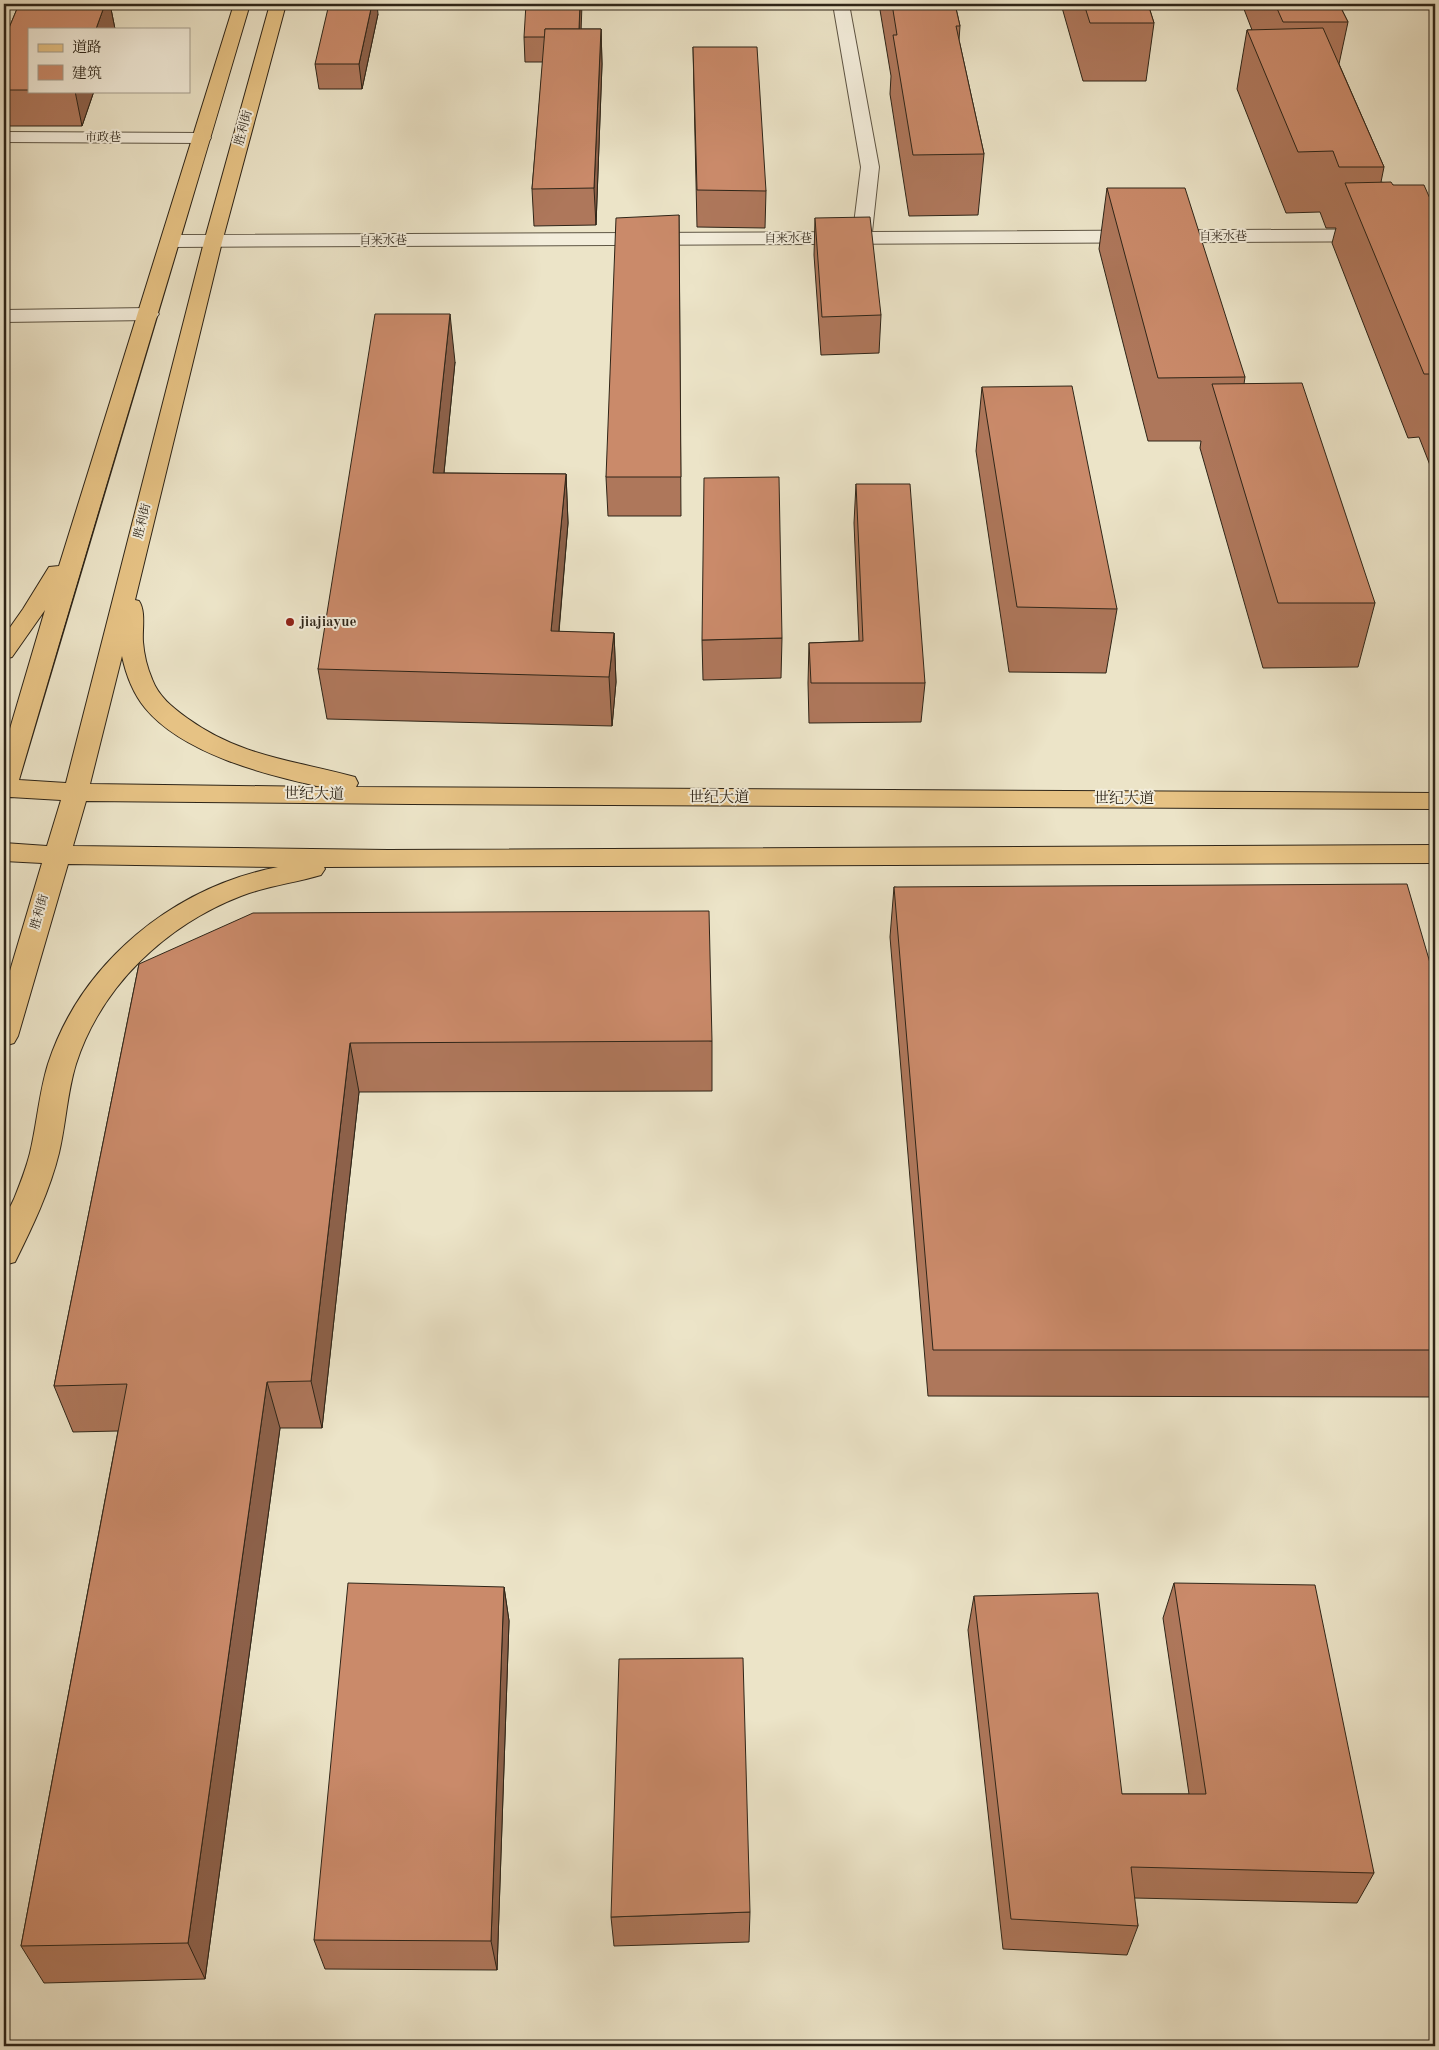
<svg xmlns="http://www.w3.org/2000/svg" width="1439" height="2050" font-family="'Old Standard TT','Noto Serif SC',serif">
	<rect width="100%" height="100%" fill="#ece4c8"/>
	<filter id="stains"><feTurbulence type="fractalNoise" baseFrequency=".004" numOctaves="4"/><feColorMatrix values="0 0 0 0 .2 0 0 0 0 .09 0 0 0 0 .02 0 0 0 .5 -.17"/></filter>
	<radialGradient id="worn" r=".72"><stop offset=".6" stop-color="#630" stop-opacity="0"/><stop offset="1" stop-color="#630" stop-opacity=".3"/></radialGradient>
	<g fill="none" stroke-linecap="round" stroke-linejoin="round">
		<defs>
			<g id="minor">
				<path d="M 833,4 L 849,4 L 879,167 L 872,232 L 1435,229 L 1435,241 L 171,247 L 164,245 L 162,241 L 164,237 L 171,235 L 853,232 L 861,167 Z"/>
				<path d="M 4,132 L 202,133 L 208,134 L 211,138 L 208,142 L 202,143 L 4,142 Z"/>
				<path d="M 149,308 L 156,310 L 159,314 L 156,318 L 149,320 L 4,322 L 4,310 Z"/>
			</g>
			<path id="major" d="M 234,4 L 250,4 C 174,263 94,521 19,780 L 66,783 L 204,242 L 270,4 L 286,4 L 222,242 L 135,600 L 139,601 C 146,611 142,630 143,642 C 144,655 147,667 152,679 C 159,697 172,707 187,718 C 241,757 293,760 355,777 L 358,783 L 356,787 L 1435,793 L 1435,809 L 411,804 L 86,801 L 73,846 L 388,850 L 1435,845 L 1435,863 L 324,867 L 325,869 L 321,875 C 294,883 267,886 241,896 C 166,925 101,986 76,1064 C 67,1093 66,1124 59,1153 C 50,1190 32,1228 15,1262 L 4,1265 C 4,1251 0,1233 4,1220 C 6,1213 11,1206 14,1199 C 20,1184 26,1169 30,1153 C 37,1124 39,1093 48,1064 C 81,962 174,887 278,867 L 68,864 L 18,1036 L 14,1043 L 4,1046 L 4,991 L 42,863 L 4,861 L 4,843 L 47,846 L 61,800 L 10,797 L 4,798 L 4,749 L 45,610 L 12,657 L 4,659 L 4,636 L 23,609 L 49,567 L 59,566 ZM 122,656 C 126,675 133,693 145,708 C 183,754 266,775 322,787 L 90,784 Z"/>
		</defs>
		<use href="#minor" stroke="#5e5544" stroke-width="2"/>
		<use href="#major" stroke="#2e2518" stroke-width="2"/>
		<use href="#minor" fill="#f3eddb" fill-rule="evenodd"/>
		<use href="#major" fill="#e6c284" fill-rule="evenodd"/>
	</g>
	<g fill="#ae775b" stroke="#2e2518">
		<path d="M 19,4 L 110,4 L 115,29 L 29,29 L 29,91 L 94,91 L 82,126 L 4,126 L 4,40 Z"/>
		<path d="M 879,4 L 955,4 L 960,26 L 959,40 L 984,154 L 978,215 L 909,216 L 890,94 L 891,76 Z"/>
		<path d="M 1061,4 L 1148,4 L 1154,23 L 1146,81 L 1083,81 Z"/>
		<path d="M 1242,4 L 1339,4 L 1348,22 L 1339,64 L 1384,167 L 1381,182 L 1393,185 L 1435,210 L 1435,478 L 1419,437 L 1408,438 L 1332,243 L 1336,228 L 1326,228 L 1320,212 L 1286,213 L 1237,89 L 1247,30 L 1252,30 Z"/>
		<path d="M 378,14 L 362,89 L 319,89 L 315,64 Z"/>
		<path d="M 581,29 L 601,29 L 602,64 L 596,225 L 534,226 L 532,189 L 543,62 L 525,62 L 524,37 Z"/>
		<path d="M 693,47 L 766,191 L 765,228 L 697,227 Z"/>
		<path d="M 1107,188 L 1245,377 L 1244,384 L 1375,603 L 1358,667 L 1263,668 L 1200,448 L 1201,441 L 1148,441 L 1099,249 Z"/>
		<path d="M 679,215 L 681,516 L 608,516 L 606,477 Z"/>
		<path d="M 815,218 L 881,315 L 879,353 L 821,355 L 814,255 Z"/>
		<path d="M 455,362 L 444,473 L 566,474 L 568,523 L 559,632 L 614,633 L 616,682 L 612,726 L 327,719 L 318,669 Z"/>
		<path d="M 982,387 L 1117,609 L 1106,673 L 1009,672 L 976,451 Z"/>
		<path d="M 856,484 L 925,683 L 921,722 L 809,723 L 808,683 L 809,643 L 859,641 L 854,523 Z"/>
		<path d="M 782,638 L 781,678 L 703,680 L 702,640 Z"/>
		<path d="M 894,887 L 1435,980 L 1435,1397 L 928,1396 L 890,937 Z"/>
		<path d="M 139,964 L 712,1041 L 712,1091 L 359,1092 L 322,1428 L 280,1428 L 205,1979 L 44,1983 L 21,1946 L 118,1431 L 73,1432 L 54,1386 Z"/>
		<path d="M 1174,1583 L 1374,1873 L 1357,1903 L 1134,1898 L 1138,1926 L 1127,1955 L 1003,1949 L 968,1630 L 974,1596 L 1122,1794 L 1189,1794 L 1163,1618 Z"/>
		<path d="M 504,1587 L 509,1621 L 497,1970 L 325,1969 L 314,1940 Z"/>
		<path d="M 750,1912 L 749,1942 L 614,1946 L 611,1917 Z"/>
	</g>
	<g fill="#8d614a" stroke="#2e2518">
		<path d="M 105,4 L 110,4 L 115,29 L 96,29 Z"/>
		<path d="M 372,4 L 377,4 L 378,14 L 362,89 L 359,64 Z"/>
		<path d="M 580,4 L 582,4 L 580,61 L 579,37 Z"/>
		<path d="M 601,29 L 602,64 L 596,225 L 594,188 Z"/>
		<path d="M 75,91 L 94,91 L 82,126 Z"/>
		<path d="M 450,314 L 455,362 L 439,522 L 433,473 Z"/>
		<path d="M 566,474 L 568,523 L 555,675 L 551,631 Z"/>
		<path d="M 614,633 L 616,682 L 612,726 L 609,677 Z"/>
		<path d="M 350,1043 L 359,1092 L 322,1428 L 311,1381 Z"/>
		<path d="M 267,1382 L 280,1428 L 205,1979 L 188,1943 Z"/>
		<path d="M 504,1587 L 509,1621 L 497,1970 L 491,1941 Z"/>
	</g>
	<g fill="#ca8a6a" stroke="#2e2518">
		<path d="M 19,4 L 105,4 L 96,29 L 29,29 L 29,90 L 4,90 L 4,40 Z"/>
		<path d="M 329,4 L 372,4 L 359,64 L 315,64 Z"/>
		<path d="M 526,4 L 580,4 L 579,29 L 545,29 L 545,37 L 524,37 Z"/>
		<path d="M 892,4 L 955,4 L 960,26 L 956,26 L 984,154 L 913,155 L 893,35 L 897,35 Z"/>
		<path d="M 1084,4 L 1148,4 L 1154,23 L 1090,23 Z"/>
		<path d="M 1275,4 L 1339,4 L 1348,22 L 1283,22 Z"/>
		<path d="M 1323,28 L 1384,167 L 1339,167 L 1333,151 L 1298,152 L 1247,30 Z"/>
		<path d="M 545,29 L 601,29 L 594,188 L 532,189 Z"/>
		<path d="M 693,47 L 757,47 L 766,191 L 697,190 Z"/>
		<path d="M 1391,182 L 1393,185 L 1424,185 L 1435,210 L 1435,374 L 1424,374 L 1345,183 Z"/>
		<path d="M 1107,188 L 1185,188 L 1245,377 L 1158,378 Z"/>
		<path d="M 679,215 L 681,477 L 606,477 L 616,218 Z"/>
		<path d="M 870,217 L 881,315 L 822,317 L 815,218 Z"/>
		<path d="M 375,314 L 450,314 L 433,473 L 566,474 L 551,631 L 614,633 L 609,677 L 318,669 Z"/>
		<path d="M 1302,383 L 1375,603 L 1278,603 L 1212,384 Z"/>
		<path d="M 1072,386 L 1117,609 L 1017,607 L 982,387 Z"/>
		<path d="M 779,477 L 782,638 L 702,640 L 704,478 Z"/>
		<path d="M 856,484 L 910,484 L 925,683 L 811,683 L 809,643 L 863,641 Z"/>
		<path d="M 1407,884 L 1435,980 L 1435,1350 L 933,1350 L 894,887 Z"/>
		<path d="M 709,911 L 712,1041 L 350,1043 L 311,1381 L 267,1382 L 188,1943 L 21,1946 L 127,1384 L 54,1386 L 139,964 L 253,913 Z"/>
		<path d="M 348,1583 L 504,1587 L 491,1941 L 314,1940 Z"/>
		<path d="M 1174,1583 L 1315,1585 L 1374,1873 L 1131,1867 L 1138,1926 L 1011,1919 L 974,1596 L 1098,1593 L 1122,1794 L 1206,1794 Z"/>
		<path d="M 743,1658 L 750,1912 L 611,1917 L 619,1659 Z"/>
	</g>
	<circle fill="#8f2418" stroke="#f3eddb" stroke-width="2" cx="290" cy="622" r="5"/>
	<g text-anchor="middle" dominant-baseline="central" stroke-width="4" stroke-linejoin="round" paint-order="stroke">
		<g font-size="12" fill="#2e2518" stroke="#f3eddb">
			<text transform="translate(244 128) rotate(-75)">胜利街</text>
			<text x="103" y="138">市政巷</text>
			<text x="1223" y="237">自来水巷</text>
			<text x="788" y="239">自来水巷</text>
			<text x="383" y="241">自来水巷</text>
			<text transform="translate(143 521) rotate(-76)">胜利街</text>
			<text transform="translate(40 912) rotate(-74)">胜利街</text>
		</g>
		<g font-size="15" font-weight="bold" fill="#2e2518" stroke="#f3eddb" text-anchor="start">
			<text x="300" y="622">jiajiayue</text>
		</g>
		<g font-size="15" fill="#2e2518" stroke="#f3eddb">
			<text transform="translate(314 795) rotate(1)">世纪大道</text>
			<text x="719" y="798">世纪大道</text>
			<text x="1124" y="799">世纪大道</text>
		</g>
	</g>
	<rect width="1439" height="2050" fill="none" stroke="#ece4c8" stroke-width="20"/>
	<rect x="5" y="5" width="1429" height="2040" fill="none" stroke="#2e2518" stroke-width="2.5"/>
	<rect x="10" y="10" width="1419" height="2030" fill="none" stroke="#2e2518"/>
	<rect x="28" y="28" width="162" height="65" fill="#f3eddb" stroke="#a49d8d"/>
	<rect x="38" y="44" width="25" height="8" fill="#e6c284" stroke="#a49d8d"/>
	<text x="72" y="52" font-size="15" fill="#2e2518">道路</text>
	<rect x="38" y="65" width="25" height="15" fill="#ca8a6a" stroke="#a49d8d"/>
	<text x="72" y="78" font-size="15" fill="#2e2518">建筑</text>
	<rect width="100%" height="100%" filter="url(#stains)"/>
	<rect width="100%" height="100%" fill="url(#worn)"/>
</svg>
